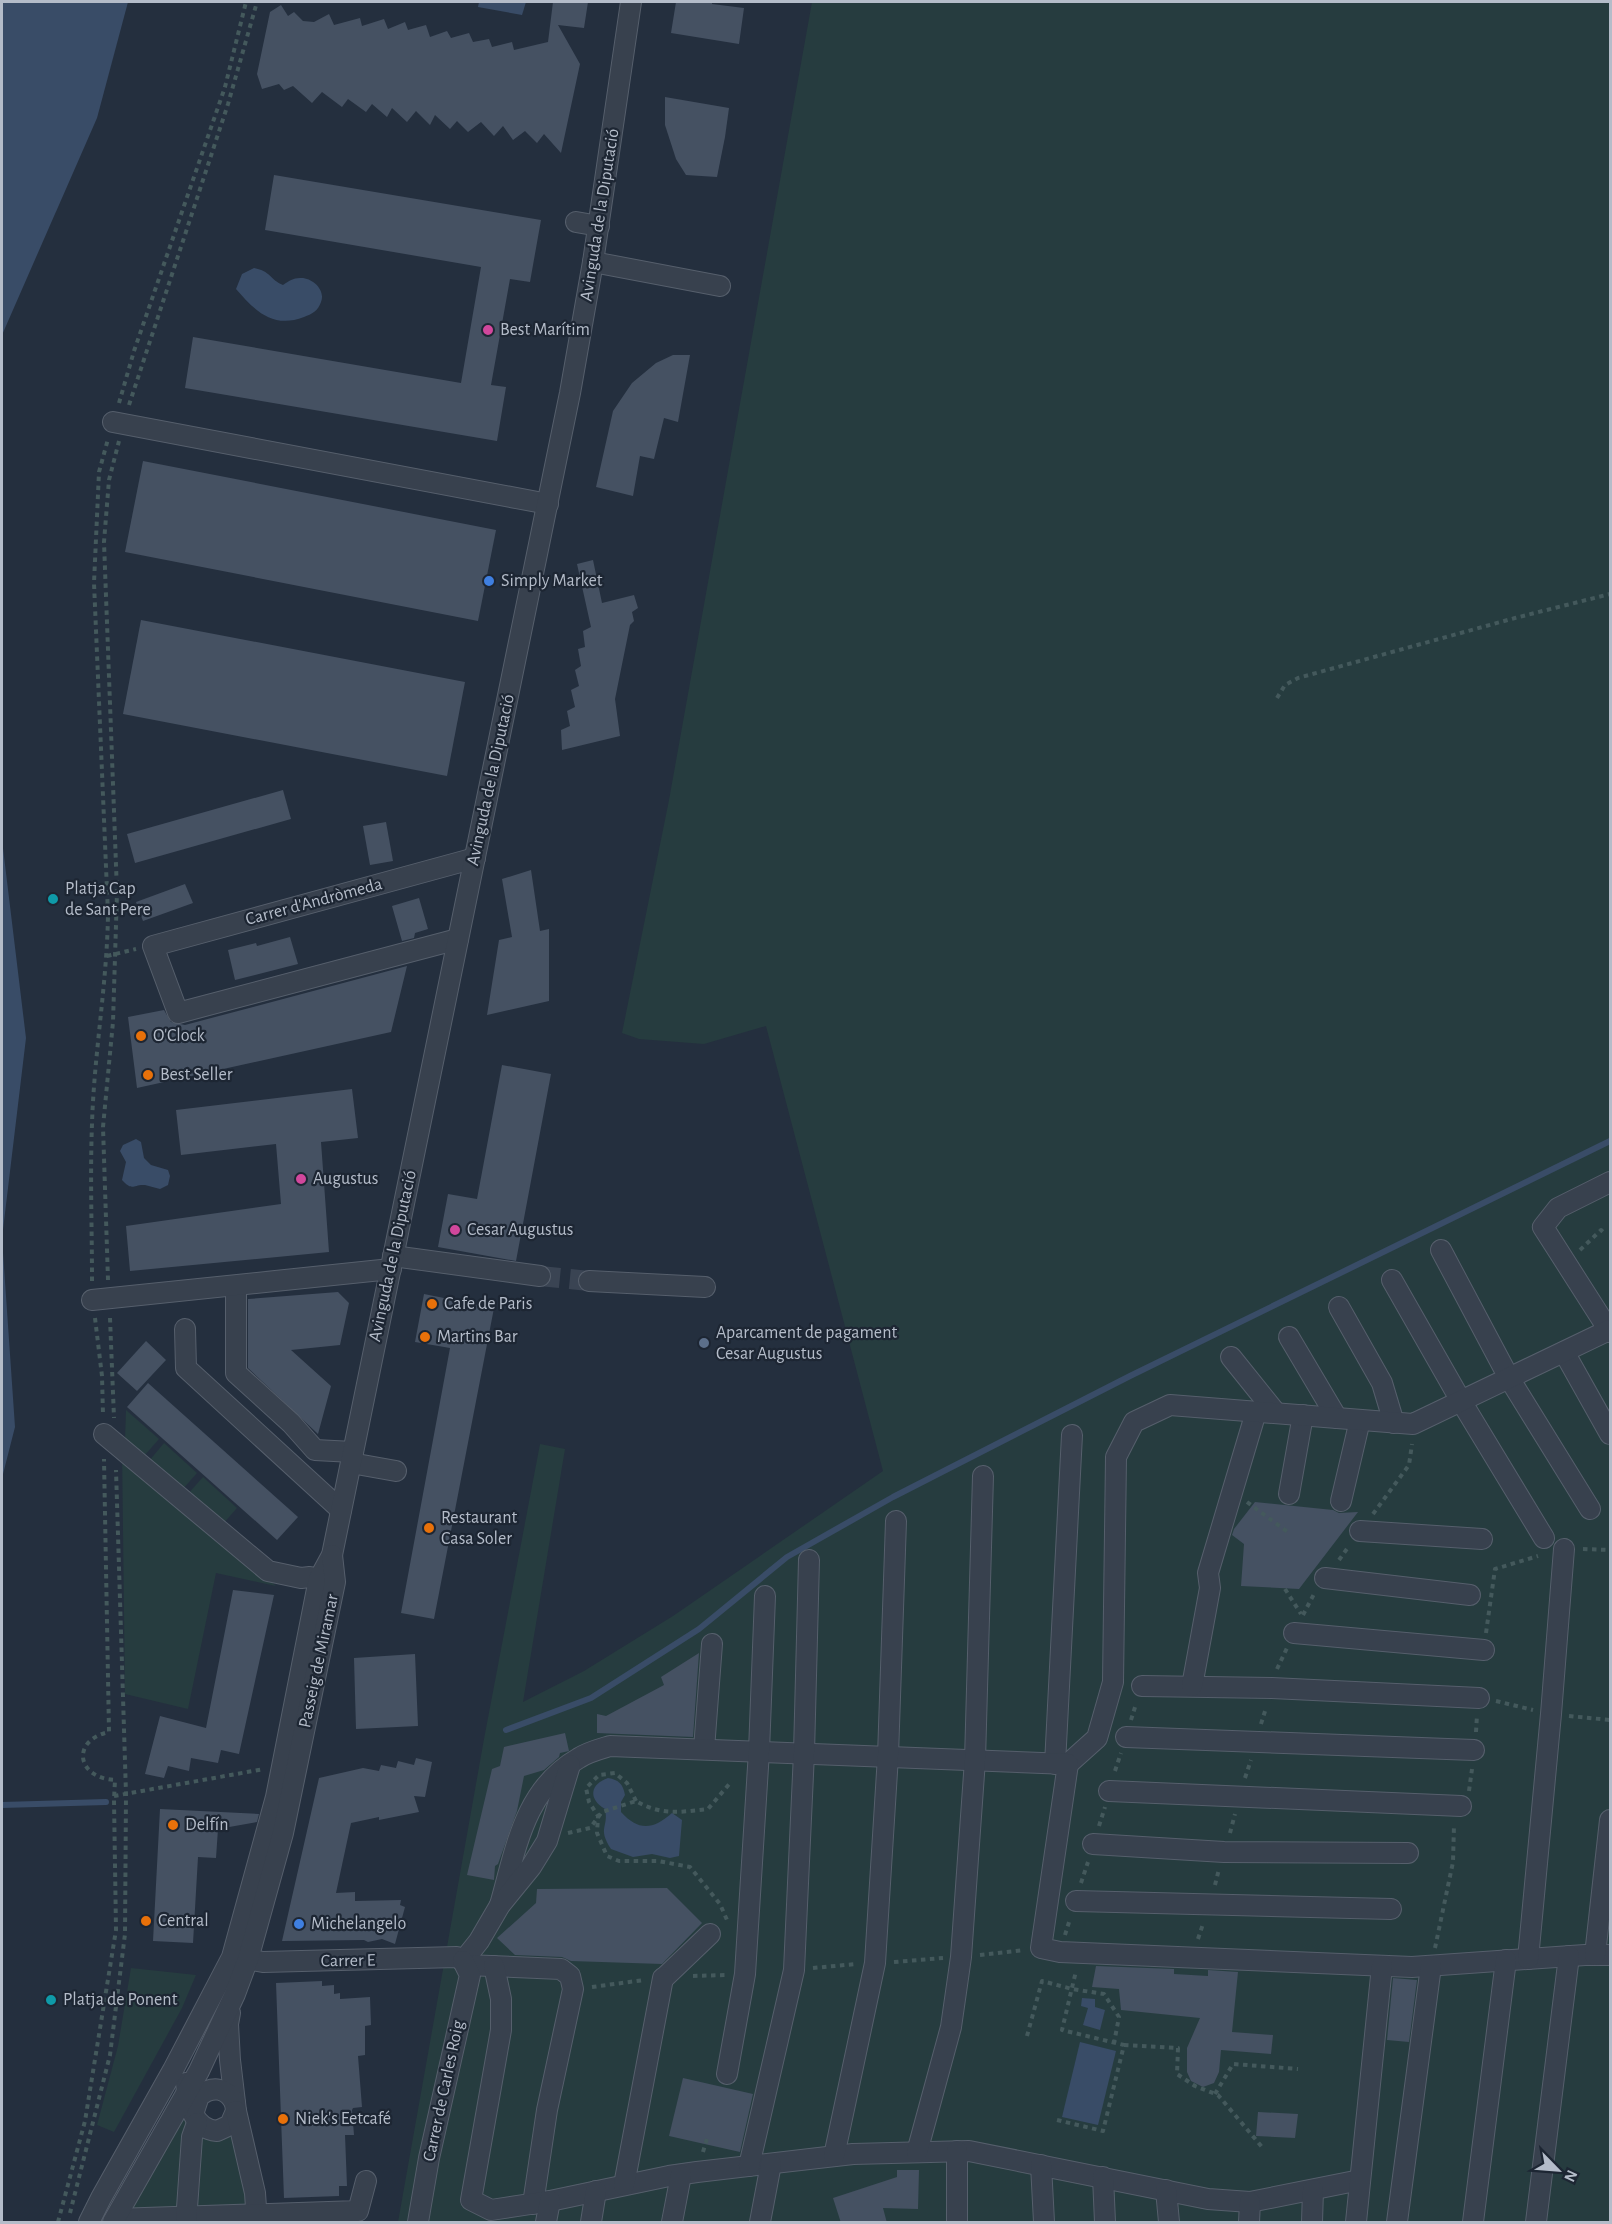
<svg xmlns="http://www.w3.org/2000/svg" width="1612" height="2224" font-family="'Alegreya Sans',sans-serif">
	<rect width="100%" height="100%" fill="#242f3e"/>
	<g fill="#263c3f">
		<path d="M 812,2 L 1610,2 L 1610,2222 L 398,2222 L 484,1739 L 540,1444 L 565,1449 L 523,1702 L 584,1671 L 673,1616 L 883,1471 L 766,1026 L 704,1044 L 639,1039 L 622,1033 L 669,800 Z"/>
		<path d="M 126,1410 L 159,1439 L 144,1456 L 125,1440 Z"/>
		<path d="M 164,1443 L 197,1473 L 182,1490 L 149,1461 Z"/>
		<path d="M 122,1448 L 276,1586 L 216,1573 L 188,1709 L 125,1694 Z"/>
		<path d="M 203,1477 L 237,1508 L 222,1525 L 187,1495 Z"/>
		<path d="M 131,1968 L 196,1975 L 182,2008 L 114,2132 L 97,2125 L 118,2046 Z"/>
		<path d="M 187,2092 L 197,2123 L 230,2125 L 256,2214 L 115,2219 Z"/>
	</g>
	<g fill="#394c67">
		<path d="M 2,2 L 128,2 L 97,118 L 2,335 Z"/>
		<path d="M 479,2 L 526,2 L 522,15 L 478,7 Z"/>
		<path d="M 254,268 C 271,271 270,280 283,285 C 289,281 293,278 300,278 C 312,277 326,290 321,302 C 318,311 312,314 304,317 C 273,329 255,311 236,289 L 242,274 Z"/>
		<path d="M 2,840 L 26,1038 L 2,1238 L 15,1427 L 2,1478 Z"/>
		<path d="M 136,1139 L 141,1142 L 144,1158 L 151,1165 L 168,1170 L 170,1176 L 168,1185 L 160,1189 C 155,1188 150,1186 145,1185 C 133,1184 133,1192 122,1180 L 126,1162 L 120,1151 L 123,1145 Z"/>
		<path d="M 608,1778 C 619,1780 623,1784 625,1795 L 621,1802 L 621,1812 C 638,1831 653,1830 672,1813 L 682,1820 L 679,1856 L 670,1858 L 652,1854 L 633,1857 L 611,1849 C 597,1827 609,1828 605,1809 C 588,1799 590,1784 608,1778 Z"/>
		<path d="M 1082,1998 L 1095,1999 L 1095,2007 L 1105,2010 L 1100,2030 L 1083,2025 L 1088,2008 L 1081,2006 Z"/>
		<path d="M 1080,2042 L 1116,2051 L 1098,2125 L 1062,2117 Z"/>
	</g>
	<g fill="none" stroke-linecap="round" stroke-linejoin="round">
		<g stroke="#394c67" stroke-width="6">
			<path d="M 506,1730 L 591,1698 L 699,1629 L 787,1557 L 893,1497 L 1130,1376 L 1610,1141"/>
			<path d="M 2,1805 L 106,1802"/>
		</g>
	</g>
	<g fill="#455162">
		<path d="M 553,2 L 588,2 L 584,28 L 558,25 L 580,64 L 561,153 L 544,134 L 537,143 L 525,131 L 513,140 L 503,126 L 494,136 L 481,122 L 468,132 L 457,121 L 450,129 L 435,115 L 430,125 L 416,111 L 407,122 L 392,108 L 387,117 L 372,104 L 366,112 L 348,99 L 342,107 L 322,92 L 312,103 L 293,86 L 284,90 L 279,84 L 262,89 L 257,74 L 270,12 L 281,5 L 288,16 L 294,12 L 303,21 L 314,22 L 329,14 L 334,25 L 360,18 L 362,26 L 384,19 L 388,29 L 405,22 L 408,30 L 426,25 L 430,37 L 447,31 L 451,38 L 469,33 L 473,42 L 489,39 L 492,47 L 512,42 L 514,50 L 548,42 Z"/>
		<path d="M 676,2 L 712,2 L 712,4 L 744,8 L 739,44 L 671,33 Z"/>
		<path d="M 665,97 L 729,108 L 725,137 L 717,177 L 686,175 L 676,159 L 665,125 Z"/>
		<path d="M 274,175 L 541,220 L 530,282 L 510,279 L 491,385 L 506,387 L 497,441 L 185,388 L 193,337 L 461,383 L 481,267 L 265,230 Z"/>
		<path d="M 673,355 L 690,355 L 678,422 L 664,418 L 654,459 L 640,456 L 633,496 L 596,487 L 613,411 L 632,383 L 656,363 Z"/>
		<path d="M 143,461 L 496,530 L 478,621 L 125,552 Z"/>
		<path d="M 593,560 L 602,603 L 634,595 L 638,608 L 632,612 L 634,621 L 630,625 L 615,699 L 620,736 L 562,750 L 561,730 L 570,726 L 567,711 L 575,707 L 571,690 L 579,686 L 575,670 L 581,666 L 578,649 L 585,647 L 583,631 L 591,627 L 577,564 Z"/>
		<path d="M 141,620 L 465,682 L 447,776 L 123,714 Z"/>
		<path d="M 283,790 L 291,819 L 135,863 L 127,834 Z"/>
		<path d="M 386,822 L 393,861 L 370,865 L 363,826 Z"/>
		<path d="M 531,870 L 540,931 L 549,929 L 549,1001 L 487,1015 L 499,940 L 512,937 L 502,879 Z"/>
		<path d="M 185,884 L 193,903 L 143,921 L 136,902 Z"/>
		<path d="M 419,898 L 428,929 L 415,933 L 414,938 L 402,941 L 392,906 Z"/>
		<path d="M 290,937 L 298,964 L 235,980 L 228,950 L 256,943 L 257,946 Z"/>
		<path d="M 407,966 L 391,1032 L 137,1088 L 128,1017 L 164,1010 L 171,1022 L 185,1025 Z"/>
		<path d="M 502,1065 L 551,1074 L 516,1261 L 438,1247 L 448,1194 L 477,1199 Z"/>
		<path d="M 352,1089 L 358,1138 L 321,1142 L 329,1252 L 130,1271 L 126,1226 L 281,1204 L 276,1144 L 181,1155 L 176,1110 Z"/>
		<path d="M 338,1292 L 349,1303 L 340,1345 L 291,1350 L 331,1386 L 318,1434 L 248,1368 L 248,1299 Z"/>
		<path d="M 424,1294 L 494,1308 L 434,1619 L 401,1613 L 450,1348 L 415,1342 Z"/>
		<path d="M 146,1341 L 166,1360 L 137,1391 L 117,1373 Z"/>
		<path d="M 148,1383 L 298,1517 L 277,1540 L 127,1407 Z"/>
		<path d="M 1255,1502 L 1333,1510 L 1339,1513 L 1358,1512 L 1299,1589 L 1241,1586 L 1244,1544 L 1232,1535 L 1234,1529 Z"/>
		<path d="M 233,1590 L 274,1595 L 239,1754 L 221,1750 L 218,1763 L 191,1758 L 189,1771 L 168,1766 L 164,1778 L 145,1774 L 160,1716 L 206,1728 Z"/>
		<path d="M 699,1653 L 693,1737 L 597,1733 L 597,1714 L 606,1716 L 664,1685 L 661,1677 Z"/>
		<path d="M 415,1654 L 418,1726 L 356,1729 L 354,1658 Z"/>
		<path d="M 565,1733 L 569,1751 L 560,1753 L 559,1757 L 544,1770 L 524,1776 L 517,1811 L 498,1864 L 495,1866 L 494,1880 L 467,1875 L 492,1769 L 500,1766 L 504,1747 Z"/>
		<path d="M 416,1758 L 432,1762 L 425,1797 L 414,1796 L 419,1812 L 379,1820 L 379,1817 L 351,1823 L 336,1893 L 355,1892 L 355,1901 L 401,1900 L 400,1905 L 405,1907 L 395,1944 L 382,1939 L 368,1942 L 364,1940 L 282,1941 L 319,1778 L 363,1768 L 379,1771 L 381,1765 L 396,1768 L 398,1761 L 414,1765 Z"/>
		<path d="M 160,1809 L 259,1814 L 257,1822 L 218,1829 L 216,1858 L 198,1857 L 193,1943 L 153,1941 Z"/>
		<path d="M 667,1888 L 702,1923 L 662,1964 L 571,1961 L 562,1957 L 515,1955 L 497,1938 L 536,1903 L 537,1889 Z"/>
		<path d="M 1096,1966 L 1174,1969 L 1174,1974 L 1208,1976 L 1208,1970 L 1238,1972 L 1232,2032 L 1273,2035 L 1271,2054 L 1221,2050 L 1219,2072 L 1214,2083 L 1203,2087 L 1191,2081 L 1187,2072 L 1187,2048 L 1200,2018 L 1121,2010 L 1119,1989 L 1092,1987 Z"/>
		<path d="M 1393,1978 L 1417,1980 L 1409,2042 L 1387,2040 Z"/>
		<path d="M 322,1981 L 322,1986 L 334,1985 L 334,1994 L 340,1993 L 340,1999 L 370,1997 L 371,2025 L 365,2026 L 365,2055 L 358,2056 L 362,2107 L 353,2108 L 352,2110 L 354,2135 L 345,2135 L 347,2186 L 339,2186 L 339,2196 L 284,2198 L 276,1983 Z"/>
		<path d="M 683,2078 L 753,2094 L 740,2152 L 669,2136 Z"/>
		<path d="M 1258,2112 L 1298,2114 L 1295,2138 L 1256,2136 Z"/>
		<path d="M 897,2170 L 919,2170 L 918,2209 L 883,2208 L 887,2223 L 841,2223 L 833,2198 L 897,2177 Z"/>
	</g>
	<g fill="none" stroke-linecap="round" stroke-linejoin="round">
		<path stroke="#3a4453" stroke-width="20" stroke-dasharray="20 10" stroke-linecap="butt" d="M 540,1276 L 589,1281"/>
		<defs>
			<g id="minor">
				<path d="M 576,222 L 599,226"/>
				<path d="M 593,262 L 720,286"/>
				<path d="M 113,422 L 548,504"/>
				<path d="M 458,939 L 178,1013 L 153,946 L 475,858"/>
				<path d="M 1610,1182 L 1558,1208 L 1543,1227 L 1610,1332"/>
				<path d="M 1441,1250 L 1509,1378 L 1590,1509"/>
				<path d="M 393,1256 L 540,1276"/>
				<path d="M 1392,1280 L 1461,1401 L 1544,1538"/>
				<path d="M 589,1281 L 705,1287"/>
				<path d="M 236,1286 L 236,1373 L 291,1423 L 315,1450 L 353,1452"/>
				<path d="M 92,1300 L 391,1269"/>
				<path d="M 1339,1307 L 1382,1383 L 1394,1423"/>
				<path d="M 185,1329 L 186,1368 L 341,1510"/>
				<path d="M 1289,1337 L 1337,1418"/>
				<path d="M 1564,1352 L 1610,1434"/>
				<path d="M 1231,1357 L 1276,1413"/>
				<path d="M 104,1434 L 268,1571 L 301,1578 L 310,1577"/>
				<path d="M 351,1463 L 396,1471"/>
				<path d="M 1289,1494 L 1303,1415"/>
				<path d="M 1341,1501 L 1360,1420"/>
				<path d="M 1360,1531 L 1482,1539"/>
				<path d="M 1325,1578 L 1470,1595"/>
				<path d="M 1294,1633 L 1484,1650"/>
				<path d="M 1142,1686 L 1272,1688 L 1479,1698"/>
				<path d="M 1192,1686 L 1210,1588 L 1208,1573 L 1256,1412"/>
				<path d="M 1126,1737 L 1474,1750"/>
				<path d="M 704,1749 L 712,1644"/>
				<path d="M 1055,1764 L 1072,1435"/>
				<path d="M 1068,1764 L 1097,1738 L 1113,1682 L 1116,1457 L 1134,1422 L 1170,1405 L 1413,1424 L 1609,1330"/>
				<path d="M 1109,1791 L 1461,1806"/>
				<path d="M 1093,1844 L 1224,1852 L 1408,1853"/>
				<path d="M 1076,1901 L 1391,1909"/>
				<path d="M 500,1905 C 516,1849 524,1789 579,1758 C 588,1752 600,1749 610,1746 L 1068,1764 L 1041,1948 L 1060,1952 L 1412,1967 L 1585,1955 L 1610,1955"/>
				<path d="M 1595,1955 L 1610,1820"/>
				<path d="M 235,1957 L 263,1962 L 457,1957 L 463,1961"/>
				<path d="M 1528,1959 L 1551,1714 L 1564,1549"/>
				<path d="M 463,1961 L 479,1941 L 500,1905 L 531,1867 L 547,1841 L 570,1765"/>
				<path d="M 466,1965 L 561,1969 L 570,1976 L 573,1989 L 547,2110 L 533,2204"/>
				<path d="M 494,1966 L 501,1999 L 501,2030 L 471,2200 L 491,2210 L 550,2201 L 669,2176 L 697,2172 L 853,2154 L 969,2151 L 1208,2199 L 1250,2202 L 1360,2180"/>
				<path d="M 665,1977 L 710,1934"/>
				<path d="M 727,2074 L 745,1974 L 759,1751 L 765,1596"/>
				<path d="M 186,2083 C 188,2104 193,2129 217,2131 L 230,2125 L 236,2111 L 230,2060 L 228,2024 L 230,2013"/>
				<path d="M 194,2111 L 199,2096 C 213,2085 227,2088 235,2103"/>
				<path d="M 236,2111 L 255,2193 L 257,2222"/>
				<path d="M 957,2151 L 957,2222"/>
				<path d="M 917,2152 L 951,2027 L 961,1957 L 975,1760 L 983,1476"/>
				<path d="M 834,2156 L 875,1963 L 888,1756 L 896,1521"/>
				<path d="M 1041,2165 L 1044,2222"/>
				<path d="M 749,2166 L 794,1970 L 804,1753 L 809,1560"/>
				<path d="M 1103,2177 L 1105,2222"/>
				<path d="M 624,2185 L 663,1978"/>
				<path d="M 1166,2190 L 1169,2222"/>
				<path d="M 115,2219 L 358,2211 L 366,2181"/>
				<path d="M 89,2222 L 101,2198 L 173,2070 L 232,1957 L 276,1797 L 319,1579 L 332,1555 L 570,393 L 593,262 L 631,2"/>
				<path d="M 113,2222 L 199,2071 L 235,1994 L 248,1959 L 283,1833 L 335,1582 L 332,1555"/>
				<path d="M 186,2222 L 192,2137 L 197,2123"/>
				<path d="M 418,2222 L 429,2158 L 470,1975 L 463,1961"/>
				<path d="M 546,2222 L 550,2201"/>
				<path d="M 591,2222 L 596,2191"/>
				<path d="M 672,2222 L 681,2175"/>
				<path d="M 760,2222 L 771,2164"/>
				<path d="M 1249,2222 L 1250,2202"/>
				<path d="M 1312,2222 L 1313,2190"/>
				<path d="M 1356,2222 L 1382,1966"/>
				<path d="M 1397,2222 L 1431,1966"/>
				<path d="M 1473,2222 L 1506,1960"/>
				<path d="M 1536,2222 L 1569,1956"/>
			</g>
		</defs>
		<use href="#minor" stroke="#565f6c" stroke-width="22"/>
		<g stroke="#44595c" stroke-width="4" stroke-dasharray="4.5 4.5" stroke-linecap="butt">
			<path d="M 119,403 L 134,351 L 225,87 L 246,2"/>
			<path d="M 129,405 L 228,104 L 257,2"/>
			<path d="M 1277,698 L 1285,685 L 1298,678 L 1515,618 L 1610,594"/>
			<path d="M 107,956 L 136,949"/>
			<path d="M 1580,1250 L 1601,1230 L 1605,1234"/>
			<path d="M 108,1280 L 103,1127 L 113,1022 L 117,892 L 104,542 L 109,480 L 119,441"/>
			<path d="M 92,1281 C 92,1229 90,1176 92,1124 C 94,1054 107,984 108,914 L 94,583 L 99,472 L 108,439"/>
			<path d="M 95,1318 L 102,1376 L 103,1415"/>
			<path d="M 110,1318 L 114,1418"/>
			<path d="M 1247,1502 L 1289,1533"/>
			<path d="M 1373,1514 L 1409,1465 L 1412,1444"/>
			<path d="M 1583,1549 L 1610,1550"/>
			<path d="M 1339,1560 L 1349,1546"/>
			<path d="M 1285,1589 L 1301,1614"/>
			<path d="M 1303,1615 L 1315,1592"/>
			<path d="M 1486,1633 L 1495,1569 L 1538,1556"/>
			<path d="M 1277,1669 L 1287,1648"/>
			<path d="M 1496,1701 L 1533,1710"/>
			<path d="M 1569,1716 L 1610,1720"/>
			<path d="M 1131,1720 L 1136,1704"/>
			<path d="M 1261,1724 L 1266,1708"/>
			<path d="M 1476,1732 L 1477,1715"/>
			<path d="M 1115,1771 L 1121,1753"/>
			<path d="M 1245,1778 L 1251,1760"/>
			<path d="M 1469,1791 L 1472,1769"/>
			<path d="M 114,1796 L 264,1769"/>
			<path d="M 636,1801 L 627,1783 L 615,1773 L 599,1775 L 586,1788 L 589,1802 L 598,1816 L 597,1833 L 607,1856 L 619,1861 L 658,1861 L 690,1867 L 720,1904 L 727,1920"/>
			<path d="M 1099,1826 L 1105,1807"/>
			<path d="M 568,1833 L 590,1828 L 602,1812 L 636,1801 C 662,1816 679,1812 708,1809 L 731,1782"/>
			<path d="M 1230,1833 L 1235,1814"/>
			<path d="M 1081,1883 L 1088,1862"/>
			<path d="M 1215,1885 L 1219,1869"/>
			<path d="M 1065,1935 L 1070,1919"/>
			<path d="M 1198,1939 L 1203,1924"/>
			<path d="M 1435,1948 L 1453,1862 L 1454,1825"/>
			<path d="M 980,1955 L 1024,1950"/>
			<path d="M 894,1962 L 943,1958"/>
			<path d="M 813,1968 L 856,1964"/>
			<path d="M 693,1976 L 728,1975"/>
			<path d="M 592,1987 L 644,1980"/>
			<path d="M 1027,2036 L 1042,1981 L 1072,1989 L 1104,1994 L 1119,2017 L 1114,2043"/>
			<path d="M 1124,2045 L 1178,2048 L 1177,2074 L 1195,2086 L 1218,2095 L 1262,2147"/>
			<path d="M 1215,2094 L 1233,2064 L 1298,2069"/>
			<path d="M 1057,2120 L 1103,2131 L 1124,2045 L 1062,2030 L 1076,1971"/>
			<path d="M 703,2152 L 708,2135"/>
			<path d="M 70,2213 L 110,2055 L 125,1934 L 126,1794 L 116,1470"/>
			<path d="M 58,2222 L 85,2121 L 116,1930 L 114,1800 L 115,1780 C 76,1778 71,1740 109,1732 L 104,1459"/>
		</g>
		<use href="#minor" stroke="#38414e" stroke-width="20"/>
	</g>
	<g fill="#d1479c" stroke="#1d2633" stroke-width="2">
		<circle cx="488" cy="330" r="6"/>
		<circle cx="301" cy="1179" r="6"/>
		<circle cx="455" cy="1230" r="6"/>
	</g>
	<g fill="#3f7fe0" stroke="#1d2633" stroke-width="2">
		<circle cx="489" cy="581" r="6"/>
		<circle cx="299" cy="1924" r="6"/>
	</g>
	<g fill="#0f9aa8" stroke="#1d2633" stroke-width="2">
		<circle cx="53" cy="899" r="6"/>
		<circle cx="51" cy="2000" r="6"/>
	</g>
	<g fill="#e8710a" stroke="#1d2633" stroke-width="2">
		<circle cx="141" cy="1036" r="6"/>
		<circle cx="148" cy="1075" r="6"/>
		<circle cx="432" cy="1304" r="6"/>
		<circle cx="425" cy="1337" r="6"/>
		<circle cx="429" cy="1528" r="6"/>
		<circle cx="173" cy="1825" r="6"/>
		<circle cx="146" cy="1921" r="6"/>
		<circle cx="283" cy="2119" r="6"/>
	</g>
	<circle fill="#5c6f8a" stroke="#1d2633" stroke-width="2" cx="704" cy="1343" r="6"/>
	<g text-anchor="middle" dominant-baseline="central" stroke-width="4.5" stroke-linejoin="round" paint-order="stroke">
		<g font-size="18" fill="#b4bcc9" stroke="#1d2633">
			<text transform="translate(600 215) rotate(-81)">Avinguda de la Diputació</text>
			<text transform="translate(491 780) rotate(-78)">Avinguda de la Diputació</text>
			<text transform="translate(314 902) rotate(-15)">Carrer d'Andròmeda</text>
			<text transform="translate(393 1256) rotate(-78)">Avinguda de la Diputació</text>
			<text transform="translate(319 1661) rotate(-78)">Passeig de Miramar</text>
			<text transform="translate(348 1961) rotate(-1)">Carrer E</text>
			<text transform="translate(444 2091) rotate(-78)">Carrer de Carles Roig</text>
		</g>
		<g font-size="18" fill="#b4bcc9" stroke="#1d2633" text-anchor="start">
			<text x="500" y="330">Best Marítim</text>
			<text x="501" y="581">Simply Market</text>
			<text x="65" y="889">Platja Cap<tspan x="65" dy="21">de Sant Pere</tspan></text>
			<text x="153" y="1036">O'Clock</text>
			<text x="160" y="1075">Best Seller</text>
			<text x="313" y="1179">Augustus</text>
			<text x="467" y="1230">Cesar Augustus</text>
			<text x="444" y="1304">Cafe de Paris</text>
			<text x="716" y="1333">Aparcament de pagament<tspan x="716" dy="21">Cesar Augustus</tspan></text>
			<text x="437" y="1337">Martins Bar</text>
			<text x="441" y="1518">Restaurant<tspan x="441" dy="21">Casa Soler</tspan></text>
			<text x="185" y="1825">Delfín</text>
			<text x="158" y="1921">Central</text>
			<text x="311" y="1924">Michelangelo</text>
			<text x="63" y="2000">Platja de Ponent</text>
			<text x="295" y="2119">Niek's Eetcafé</text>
		</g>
	</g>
	<rect width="1612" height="2224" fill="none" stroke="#b4bcc9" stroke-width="6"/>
	<g transform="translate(1558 2170) rotate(115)" stroke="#1d2633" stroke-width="4.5" paint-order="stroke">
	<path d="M0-4.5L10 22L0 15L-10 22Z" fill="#b4bcc9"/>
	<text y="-9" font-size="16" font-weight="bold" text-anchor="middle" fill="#b4bcc9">N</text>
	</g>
</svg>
